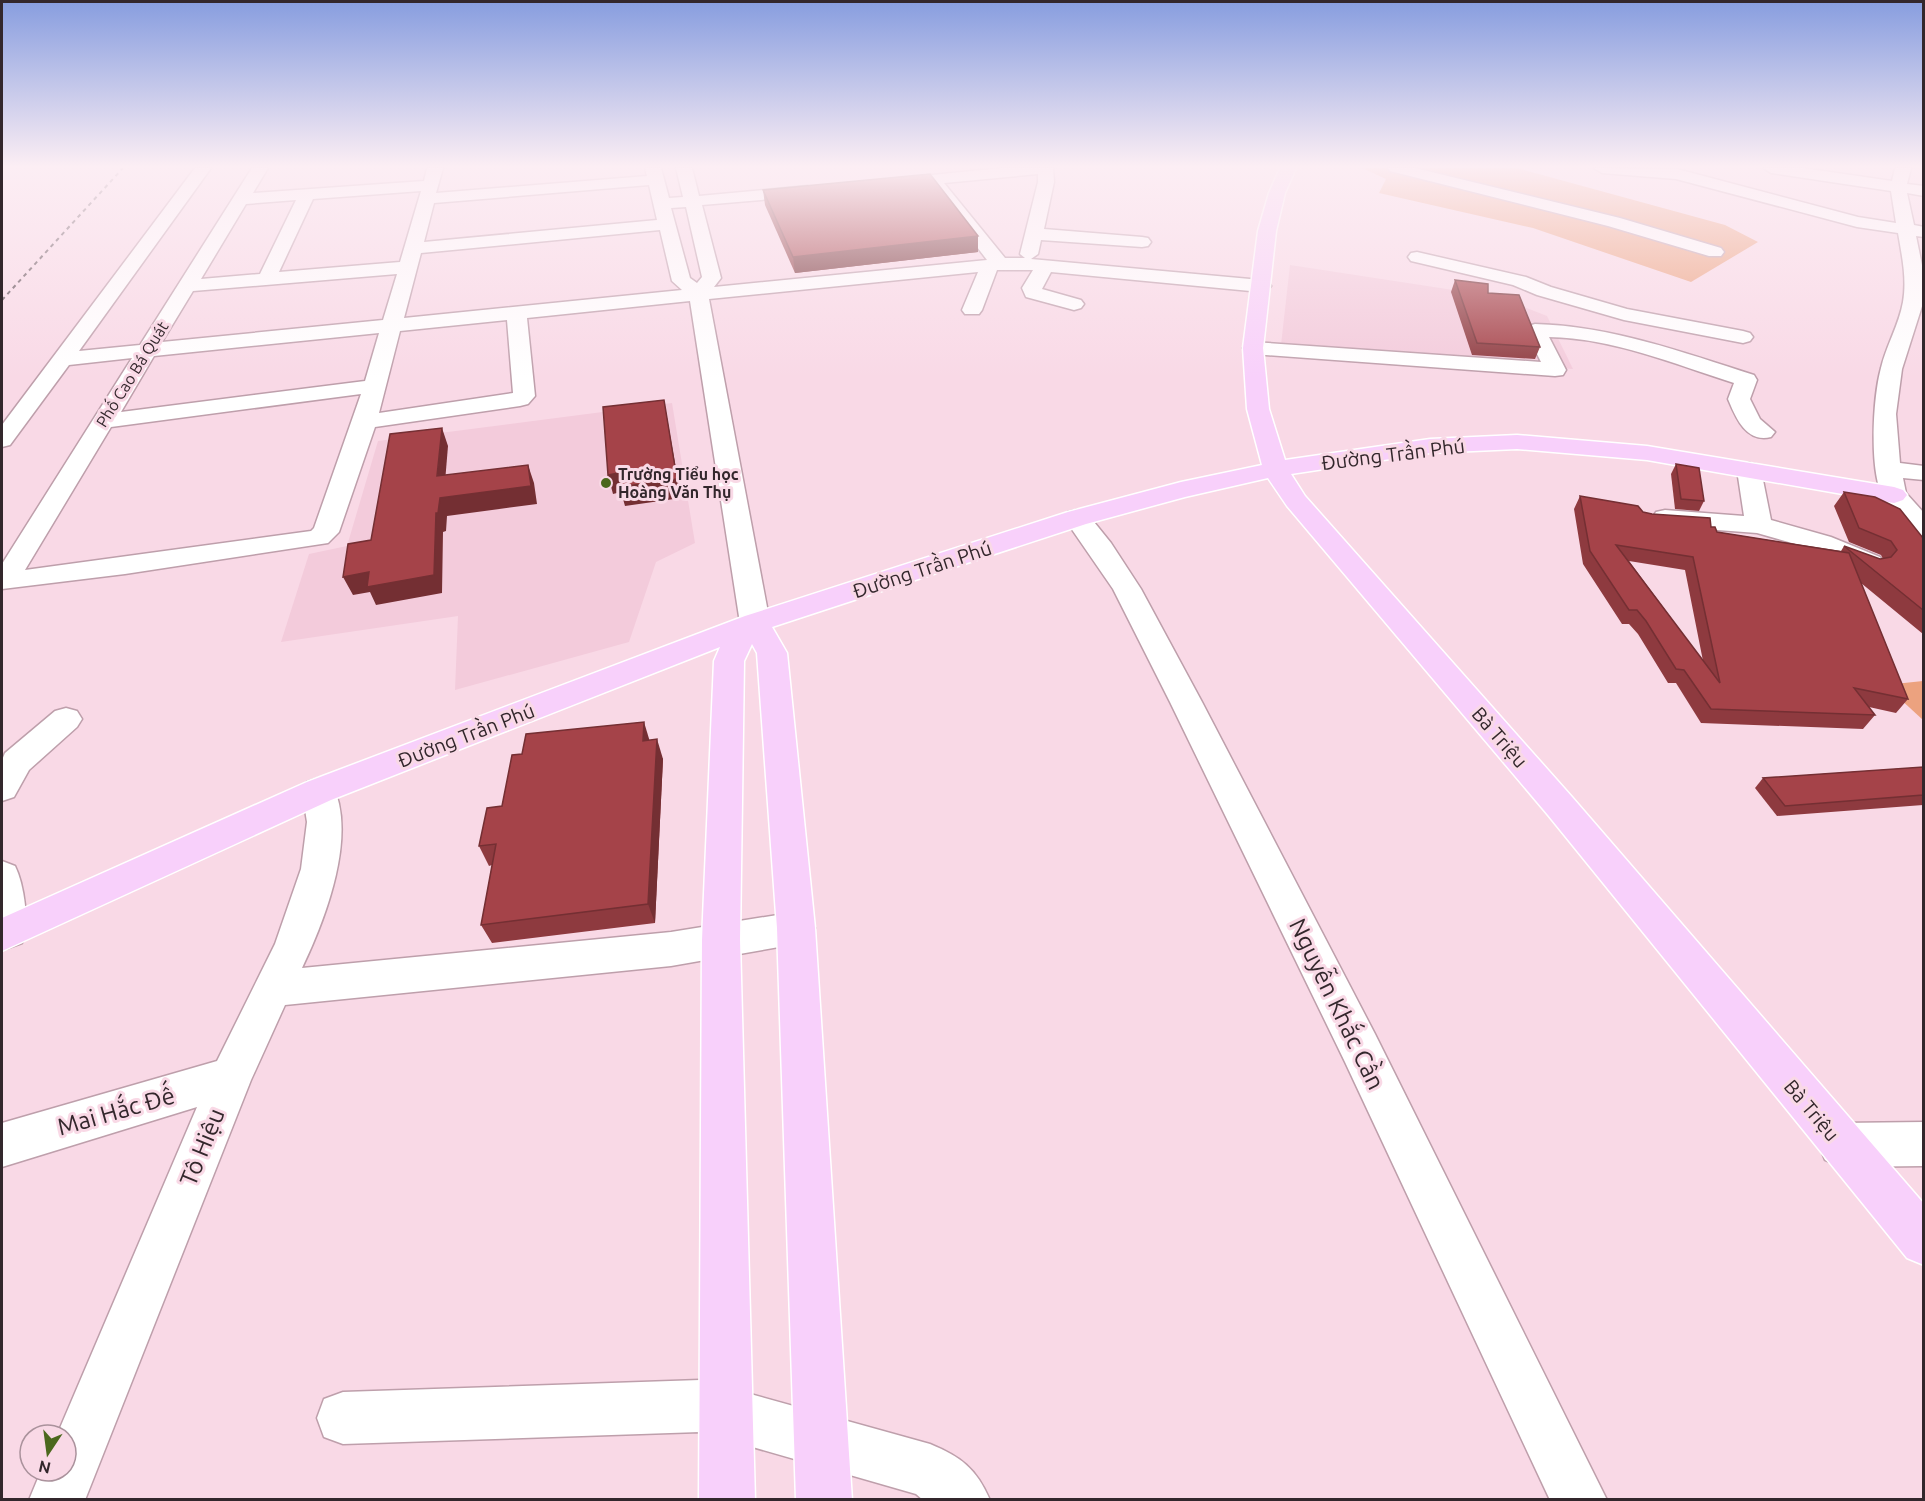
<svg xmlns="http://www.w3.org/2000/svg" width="1925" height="1501" font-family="Ubuntu,sans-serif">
	<rect width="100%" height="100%" fill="#f9d9e6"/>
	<g fill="#f3cbdb">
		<path d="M 1290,265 L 1499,297 L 1547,316 L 1573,369 L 1281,345 Z"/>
		<path d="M 672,403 L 695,543 L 656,562 L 629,642 L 455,690 L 458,616 L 281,642 L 309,554 L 347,546 L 378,441 Z"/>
	</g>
	<g fill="#eca27f">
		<path d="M 1362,168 L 1517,168 L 1725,225 L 1758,242 L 1691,282 L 1533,228 L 1379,193 L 1386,179 Z"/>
		<path d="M 1923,681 L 1923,720 L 1885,685 Z"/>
	</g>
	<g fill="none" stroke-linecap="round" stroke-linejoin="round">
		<defs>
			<g id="minor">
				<path d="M 195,168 L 211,168 L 79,351 L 140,345 L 252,168 L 268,168 L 253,193 L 424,181 L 427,168 L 443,168 L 436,193 L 647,176 L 645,168 L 661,168 L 669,198 L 683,197 L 676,168 L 692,168 L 699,196 L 807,186 L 813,188 L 815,191 L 807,196 L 702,205 L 721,278 L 714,287 L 987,260 L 929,184 L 888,188 L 882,186 L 880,183 L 882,180 L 1002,168 L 1053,168 L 1054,182 L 1044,229 L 1142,237 L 1148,238 L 1151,242 L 1148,246 L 1142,247 L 1041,240 L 1038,254 L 1031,259 L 1261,280 L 1268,282 L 1271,286 L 1268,290 L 1261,292 L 1051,272 L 1042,289 L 1081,300 L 1084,304 L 1081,308 L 1074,310 L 1026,297 L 1022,288 L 1033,270 L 997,270 L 982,310 L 979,314 L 965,314 L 962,310 L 978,272 L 709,299 L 770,623 L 765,630 L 755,632 L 745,630 L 740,623 L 690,301 L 527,318 L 535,396 L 528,404 L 520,406 L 375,427 L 339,532 L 328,543 L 125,574 L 2,589 L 2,564 L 132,358 L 69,365 L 10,445 L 2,447 L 2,425 ZM 1038,174 L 1038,182 L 1020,254 L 1025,258 L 1005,258 L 944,183 ZM 649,185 L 657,220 L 424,242 L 434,203 ZM 421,191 L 400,262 L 279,272 L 313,199 ZM 296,200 L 260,274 L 201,279 L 246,204 ZM 686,207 L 702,277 L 697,283 L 690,278 L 671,208 ZM 660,230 L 672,281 L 682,290 L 404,318 L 421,253 ZM 397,274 L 383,320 L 162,342 L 193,291 ZM 507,320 L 513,393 L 379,413 L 400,331 ZM 379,333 L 365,381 L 121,412 L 154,356 ZM 361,394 L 314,528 L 311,531 L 25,570 L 111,427 Z"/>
				<path d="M 1388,168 L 1415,168 L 1620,218 L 1721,248 L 1724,252 L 1721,256 L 1709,256 L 1608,226 L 1390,171 Z"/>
				<path d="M 1594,168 L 1677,169 L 1858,217 L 1896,223 L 1891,191 L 1771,173 L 1763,168 L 1803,168 L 1892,181 L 1895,168 L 1911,168 L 1907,184 L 1924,186 L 1924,196 L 1907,193 L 1914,225 L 1924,227 L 1924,237 L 1916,236 L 1923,270 L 1923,303 L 1902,369 L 1896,414 L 1900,463 L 1924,466 L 1924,480 L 1903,478 L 1906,493 L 1924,513 L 1924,538 L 1915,536 L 1885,500 C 1868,476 1873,397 1881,368 C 1886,346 1899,325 1903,302 C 1907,279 1902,256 1898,233 L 1857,227 L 1676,179 L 1602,173 Z"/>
				<path d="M 1417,252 L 1526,277 L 1551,287 L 1627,309 L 1743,331 L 1750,333 L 1753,337 L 1750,341 L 1743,343 L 1624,320 L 1537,295 L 1513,285 L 1411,261 L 1408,257 L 1411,253 Z"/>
				<path d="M 1535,324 C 1611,326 1682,352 1754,375 L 1757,380 L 1750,399 L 1760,419 L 1775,432 L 1771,437 C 1746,443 1736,418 1728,399 L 1734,383 C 1674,364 1612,338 1549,337 L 1566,370 L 1563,375 L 1555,376 L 1253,354 L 1246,352 L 1243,348 L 1246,344 L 1253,342 L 1541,362 L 1525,330 L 1528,326 Z"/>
				<path d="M 1749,463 L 1758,465 L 1761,470 L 1771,520 L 1831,537 L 1880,557 L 1884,563 L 1880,569 L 1870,571 L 1860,569 L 1813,549 L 1757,533 L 1665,526 L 1656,524 L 1652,518 L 1656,512 L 1665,510 L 1744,516 L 1737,470 L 1740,465 Z"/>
				<path d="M 1077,510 L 1086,512 L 1111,543 L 1141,589 L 1202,702 L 1375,1034 L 1607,1500 L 1550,1500 L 1345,1062 L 1170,702 L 1113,589 L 1064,518 L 1068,512 Z"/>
				<path d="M 66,708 L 77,711 L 82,719 L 77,727 L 29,770 L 14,797 L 2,801 L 2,760 L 5,753 L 55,711 Z"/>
				<path d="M 319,778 L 331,782 C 359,833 325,920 302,968 L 671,932 L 796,912 L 810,917 L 815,928 L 810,939 L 796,944 L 671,966 L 285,1005 L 251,1080 L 85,1500 L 29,1500 L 41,1471 L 66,1471 L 66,1435 L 57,1435 L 197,1107 L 2,1167 L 2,1123 L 217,1061 L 275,944 L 301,869 L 307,822 L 302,791 L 307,782 Z"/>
				<path d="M 2,861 L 15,866 C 24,884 30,925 22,943 L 8,948 L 2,946 Z"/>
				<path d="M 1924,1122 L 1924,1166 L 1841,1167 L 1825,1160 L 1819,1145 L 1825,1130 L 1841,1123 Z"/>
				<path d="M 700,1380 L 930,1444 C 961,1457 976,1468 990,1500 L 923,1500 L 916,1494 L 700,1432 L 343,1444 L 324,1437 L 317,1418 L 324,1399 L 343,1392 Z"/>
			</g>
			<path id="major" d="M 1280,168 L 1296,168 L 1285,193 L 1276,231 L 1263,348 L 1269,409 L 1285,460 L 1430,439 L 1517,435 L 1647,446 L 1894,487 L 1903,490 L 1907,495 L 1903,500 L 1894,503 L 1647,460 L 1517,449 L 1430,453 L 1291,474 L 1305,496 L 1572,797 L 1924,1204 L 1924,1265 L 1907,1258 L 1548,815 L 1287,506 L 1268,478 L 1185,497 L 1086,524 L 772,627 L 787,653 L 815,928 L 852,1500 L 796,1500 L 777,928 L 757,653 L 752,644 L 744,661 L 740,940 L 755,1500 L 699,1500 L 702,940 L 714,661 L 720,647 L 331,800 L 2,951 L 2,918 L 307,782 L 745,616 L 1068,512 L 1181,482 L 1262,465 L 1247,409 L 1243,348 L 1258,231 L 1269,193 Z"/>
		</defs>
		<use href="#minor" stroke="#be9fab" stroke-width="3"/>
		<use href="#major" stroke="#fff" stroke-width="3"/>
		<use href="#minor" fill="#fff" fill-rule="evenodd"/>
		<use href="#major" fill="#f8d0fb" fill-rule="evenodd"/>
		<path stroke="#5c4b52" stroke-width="2" stroke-dasharray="4 4" stroke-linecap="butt" d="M 2,300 L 123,168"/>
	</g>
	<g fill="#8e3a3f" fill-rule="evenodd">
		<path d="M 763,190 L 978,236 L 978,252 L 795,273 L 765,205 Z"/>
		<path d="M 1455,280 L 1488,293 L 1540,347 L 1535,359 L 1472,355 L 1451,292 Z"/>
		<path d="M 1676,464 L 1704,501 L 1699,511 L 1675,509 L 1671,474 Z"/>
		<path d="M 1844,492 L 1923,538 L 1923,634 L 1861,583 L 1908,699 L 1896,713 L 1869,707 L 1875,715 L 1863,729 L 1701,723 L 1676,683 L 1668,683 L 1638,634 L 1629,624 L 1622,624 L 1583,564 L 1574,509 L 1580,496 L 1643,512 L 1711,527 L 1717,532 L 1841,551 L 1844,546 L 1880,559 L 1883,559 L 1881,555 L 1849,542 L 1834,506 ZM 1629,561 L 1685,570 L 1703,661 Z"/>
		<path d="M 649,740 L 663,759 L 655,923 L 492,943 L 481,925 L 492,865 L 489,866 L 479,846 Z"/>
		<path d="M 1923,767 L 1923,805 L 1777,816 L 1755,788 L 1763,778 Z"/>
	</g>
	<g fill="#742f33">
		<path d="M 978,236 L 978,252 L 795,273 L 793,257 Z"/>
		<path d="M 664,400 L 681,498 L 625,506 L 621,492 L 613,494 L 608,475 Z"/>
		<path d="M 442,428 L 448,446 L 444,494 L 437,476 Z"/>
		<path d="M 528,465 L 534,483 L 537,504 L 447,516 L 446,531 L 443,532 L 442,593 L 376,605 L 370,592 L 353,595 L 343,577 L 436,513 L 440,498 Z"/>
		<path d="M 644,722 L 650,742 L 643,741 Z"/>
		<path d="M 657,739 L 663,759 L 655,923 L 648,904 Z"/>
	</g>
	<g fill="#a54349" stroke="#742f33" stroke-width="1.5" fill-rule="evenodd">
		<path d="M 930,174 L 978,236 L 793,257 L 763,190 Z"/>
		<path d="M 1455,280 L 1488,284 L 1488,293 L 1519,295 L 1540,347 L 1477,343 Z"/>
		<path d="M 664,400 L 677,479 L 620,487 L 619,473 L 608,475 L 603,407 Z"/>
		<path d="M 442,428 L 437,476 L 528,465 L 531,486 L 440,498 L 438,513 L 436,513 L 434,575 L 367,587 L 369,572 L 343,577 L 348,544 L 371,540 L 390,434 Z"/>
		<path d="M 1676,464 L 1699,468 L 1704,501 L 1681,499 Z"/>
		<path d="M 1844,492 L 1875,497 L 1900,509 L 1923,538 L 1923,610 L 1844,546 L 1880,559 L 1891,557 L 1897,550 L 1891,541 L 1859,528 Z"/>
		<path d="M 1580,496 L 1638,506 L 1643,512 L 1652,514 L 1710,518 L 1711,527 L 1715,527 L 1717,532 L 1849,553 L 1908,699 L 1854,688 L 1875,715 L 1711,709 L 1684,670 L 1676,669 L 1646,621 L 1637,610 L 1629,610 L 1590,551 ZM 1616,545 L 1693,557 L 1720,683 Z"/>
		<path d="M 644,722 L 643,741 L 657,739 L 648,904 L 481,925 L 496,844 L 479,846 L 487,808 L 502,806 L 512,755 L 522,754 L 526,734 Z"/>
		<path d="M 1923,767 L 1923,795 L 1785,806 L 1763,778 Z"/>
	</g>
	<linearGradient id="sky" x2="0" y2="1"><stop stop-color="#879ddf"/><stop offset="0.44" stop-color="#fceef4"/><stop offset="1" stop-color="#fceef4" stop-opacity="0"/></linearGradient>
	<rect width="1925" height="378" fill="url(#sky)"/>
	<circle fill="#4b681d" stroke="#f9d9e6" stroke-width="2" cx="606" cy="483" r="6"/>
	<g text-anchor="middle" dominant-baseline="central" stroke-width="6" stroke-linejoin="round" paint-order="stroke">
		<g font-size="16" fill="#33272c" stroke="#f9d9e6">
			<text transform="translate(132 374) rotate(-58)">Phố Cao Bá Quát</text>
		</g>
		<g font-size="16" font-weight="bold" fill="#33272c" stroke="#f9d9e6" text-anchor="start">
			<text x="618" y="474">Trường Tiểu học<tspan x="618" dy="18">Hoàng Văn Thụ</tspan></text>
		</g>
		<g font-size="20" fill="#33272c" stroke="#f9d9e6">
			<text transform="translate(1393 454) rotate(-7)">Đường Trần Phú</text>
			<text transform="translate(922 569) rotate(-18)">Đường Trần Phú</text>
			<text transform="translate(466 735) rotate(-21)">Đường Trần Phú</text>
			<text transform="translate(1500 737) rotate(49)">Bà Triệu</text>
			<text transform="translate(1812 1110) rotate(50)">Bà Triệu</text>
		</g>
		<g font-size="24" fill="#33272c" stroke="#f9d9e6">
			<text transform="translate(1337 1004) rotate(64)">Nguyễn Khắc Cần</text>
			<text transform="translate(116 1111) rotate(-16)">Mai Hắc Đế</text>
			<text transform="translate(202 1147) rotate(-68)">Tô Hiệu</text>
		</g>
	</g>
	<rect width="1925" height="1501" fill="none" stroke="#33272c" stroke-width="6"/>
	<g transform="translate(48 1453) rotate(193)"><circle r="28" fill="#f9d9e6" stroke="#aa929c" stroke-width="1.5"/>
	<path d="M0-4.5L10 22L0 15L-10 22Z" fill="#4b681d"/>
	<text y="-9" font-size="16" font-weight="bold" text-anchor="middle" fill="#33272c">N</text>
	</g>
</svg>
